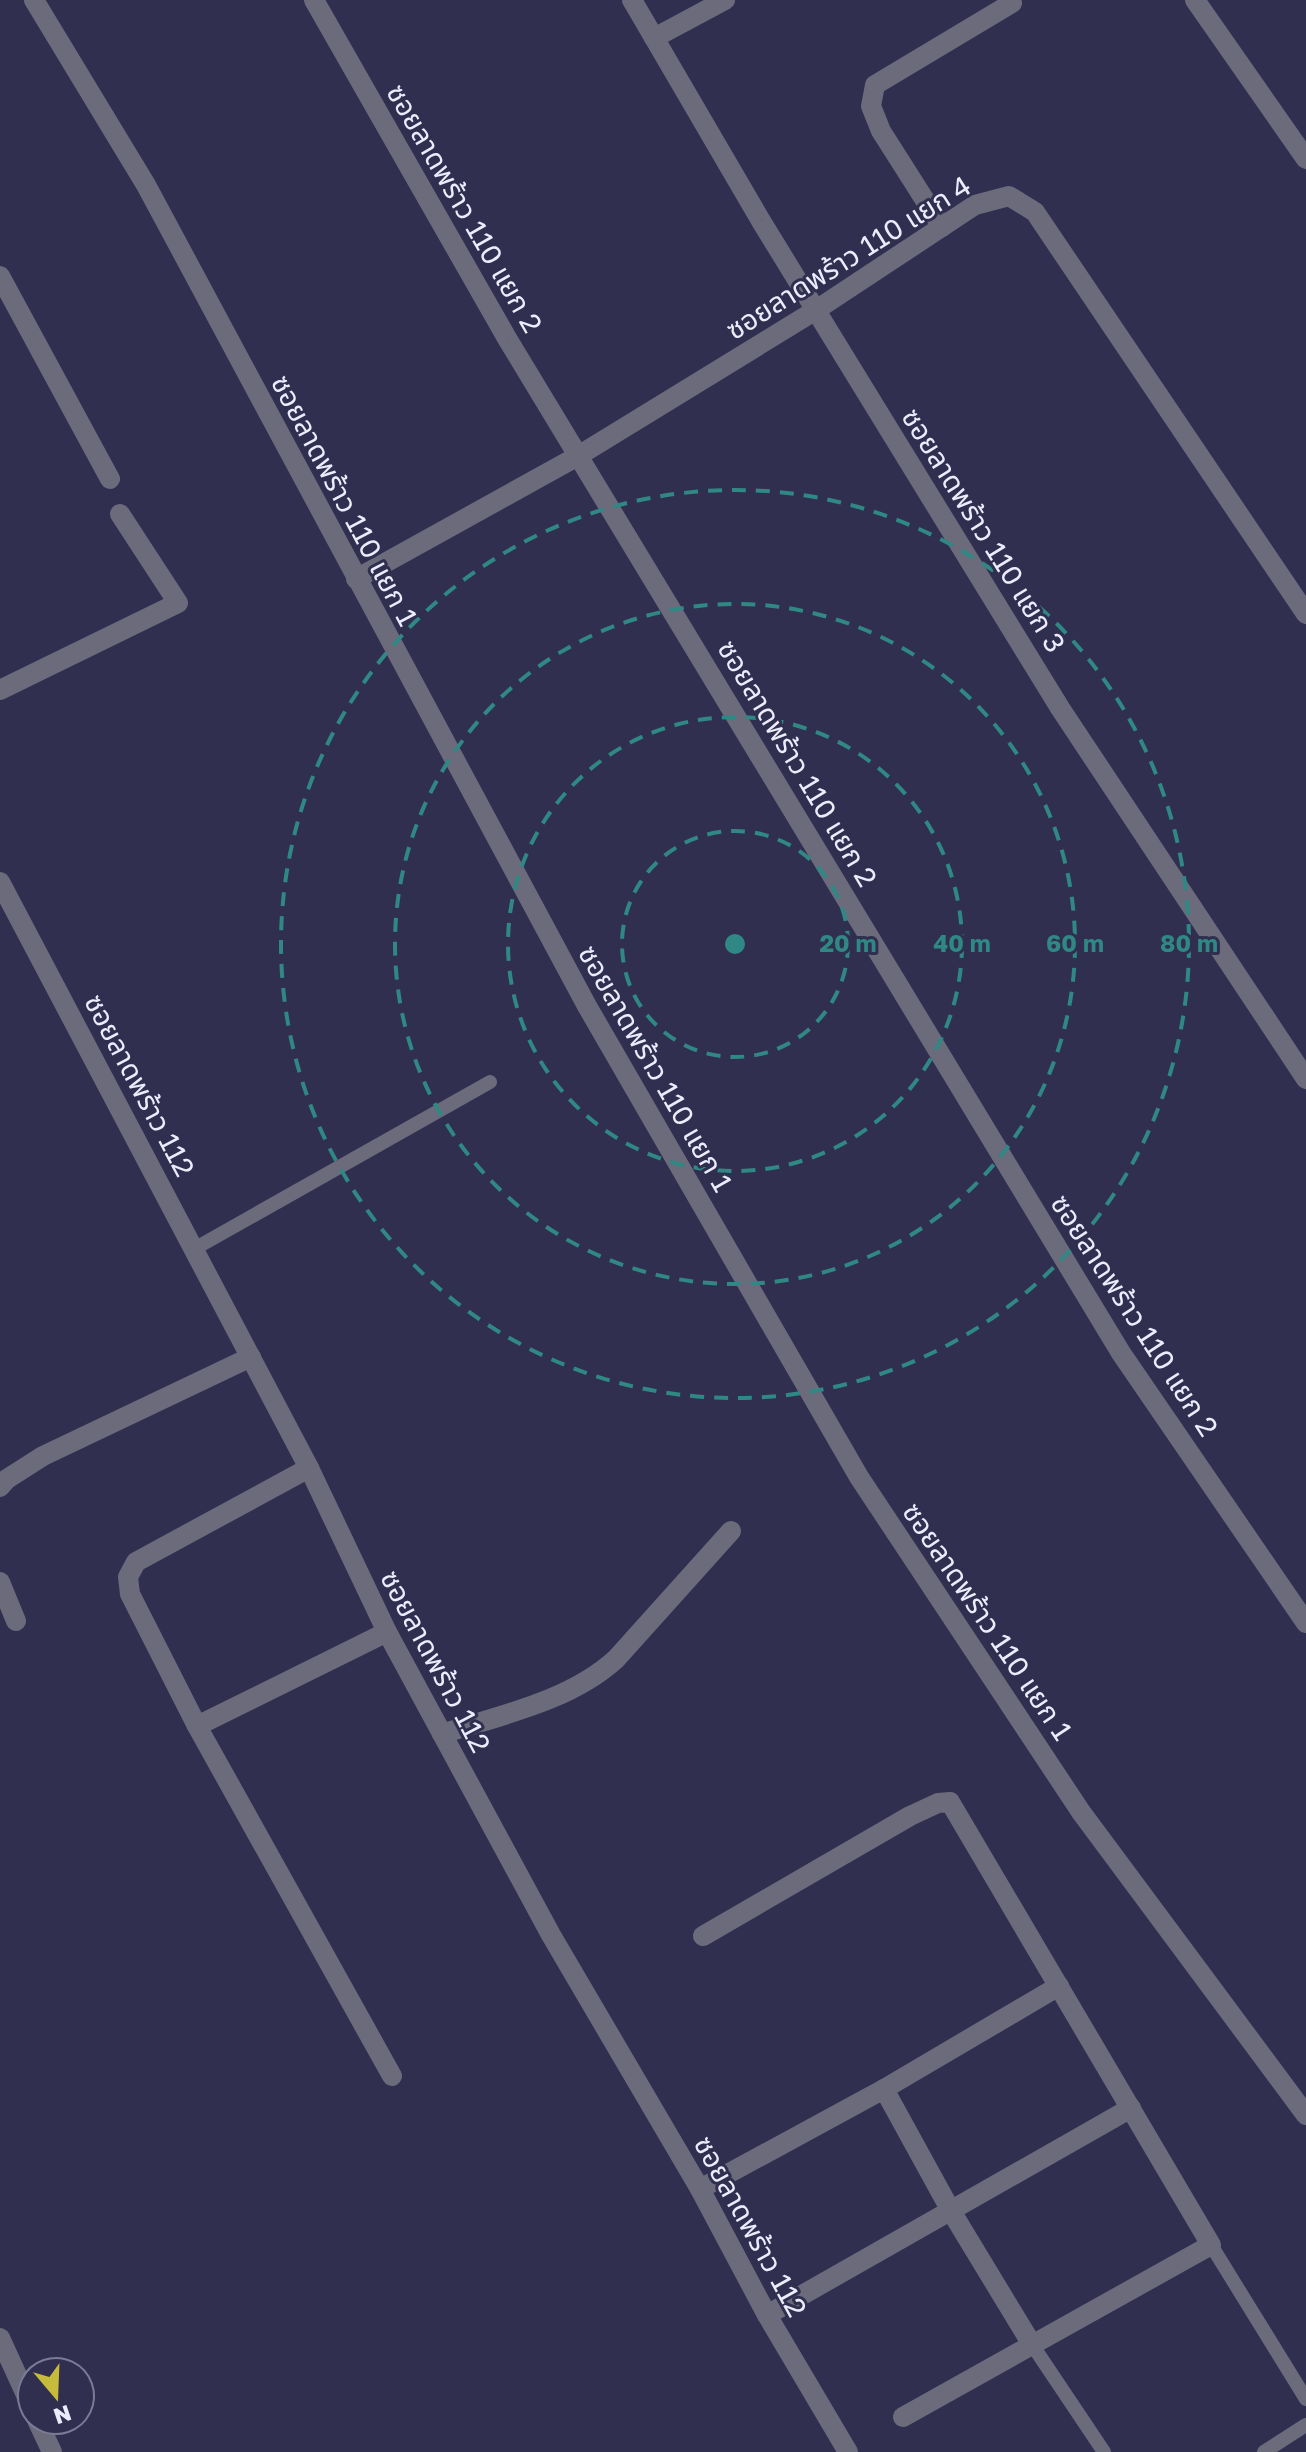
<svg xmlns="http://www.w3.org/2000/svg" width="1306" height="2452" font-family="'Golos Text','Noto Sans Thai',sans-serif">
	<rect width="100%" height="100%" fill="#302f4f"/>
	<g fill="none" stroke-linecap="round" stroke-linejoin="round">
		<g stroke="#6b6b7c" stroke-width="14">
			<path d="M 194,1249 L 490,1082"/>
			<path d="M 1211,2245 L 1306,2399"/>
			<path d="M 1031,2343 L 1104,2452"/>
			<path d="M 1264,2452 L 1306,2425"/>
		</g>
		<g stroke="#6b6b7c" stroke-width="20">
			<path d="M 34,0 L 146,185 L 587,1006 L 859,1477 L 1081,1812 L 1306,2115"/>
			<path d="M 314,0 L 508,340 L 1121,1353 L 1306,1623"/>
			<path d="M 632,0 L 761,221 L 1060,708 L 1306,1079"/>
			<path d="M 1195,0 L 1306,159"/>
			<path d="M 654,38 L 725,0"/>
			<path d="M 942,227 L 881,131 L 871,106 L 875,85 L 1012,3"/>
			<path d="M 0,276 L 110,479"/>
			<path d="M 356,579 L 578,456 L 816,310 L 975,205 L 1009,196 L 1035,212 L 1306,614"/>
			<path d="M 0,690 L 178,603 L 120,514"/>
			<path d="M 0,882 L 309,1468 L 387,1632 L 551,1935 L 700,2189 L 767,2315 L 848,2452"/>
			<path d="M 309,1468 L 136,1562 L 128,1577 L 130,1594 L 197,1726 L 392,2076"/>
			<path d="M 0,1487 L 7,1479 L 43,1456 L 251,1357"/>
			<path d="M 0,1582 L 16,1621"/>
			<path d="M 197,1726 L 387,1632"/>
			<path d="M 442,1734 C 501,1715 570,1701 616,1659 L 731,1531"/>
			<path d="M 703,1936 L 910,1816 L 938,1803 L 950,1802 L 1211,2245 L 903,2417"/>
			<path d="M 884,2089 L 951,2211 L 1031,2343"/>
			<path d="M 700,2189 L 884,2089 L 1059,1986"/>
			<path d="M 767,2315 L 1131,2108"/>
			<path d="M 0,2338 L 32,2408"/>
			<path d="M 37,2420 L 52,2452"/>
		</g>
	</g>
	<g fill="none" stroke="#308884" stroke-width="4" stroke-dasharray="14 10">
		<circle cx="735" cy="944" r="113"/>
		<circle cx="735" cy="944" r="227"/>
		<circle cx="735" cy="944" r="340"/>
		<circle cx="735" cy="944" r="454"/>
	</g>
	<g text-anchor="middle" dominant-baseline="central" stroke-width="6" stroke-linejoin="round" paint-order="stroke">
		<g font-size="28" fill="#ececfe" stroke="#302f4f">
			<text transform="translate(465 208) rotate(60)">ซอยลาดพร้าว 110 แยก 2</text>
			<text transform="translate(848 257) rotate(-32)">ซอยลาดพร้าว 110 แยก 4</text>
			<text transform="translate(345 500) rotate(62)">ซอยลาดพร้าว 110 แยก 1</text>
			<text transform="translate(984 530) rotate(58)">ซอยลาดพร้าว 110 แยก 3</text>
			<text transform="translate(798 763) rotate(59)">ซอยลาดพร้าว 110 แยก 2</text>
			<text transform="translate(656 1068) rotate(60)">ซอยลาดพร้าว 110 แยก 1</text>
			<text transform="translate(140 1085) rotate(62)">ซอยลาดพร้าว 112</text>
			<text transform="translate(1135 1315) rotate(57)">ซอยลาดพร้าว 110 แยก 2</text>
			<text transform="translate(988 1621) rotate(56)">ซอยลาดพร้าว 110 แยก 1</text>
			<text transform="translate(436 1661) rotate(62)">ซอยลาดพร้าว 112</text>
			<text transform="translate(751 2226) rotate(61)">ซอยลาดพร้าว 112</text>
		</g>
	</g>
	<circle cx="735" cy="944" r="12" fill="#308884" stroke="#302f4f" stroke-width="4"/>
	<g font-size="24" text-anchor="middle" font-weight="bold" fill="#308884" stroke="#302f4f" stroke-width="6" stroke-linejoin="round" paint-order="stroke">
		<text x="848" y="952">20 m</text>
		<text x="962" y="952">40 m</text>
		<text x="1075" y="952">60 m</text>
		<text x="1189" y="952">80 m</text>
	</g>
	<g transform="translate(56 2396) rotate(161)"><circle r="38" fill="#302f4f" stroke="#7b7b95" stroke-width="2"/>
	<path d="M0-6L14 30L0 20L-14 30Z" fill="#c7bb3c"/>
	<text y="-12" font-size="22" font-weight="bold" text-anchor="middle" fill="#ececfe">N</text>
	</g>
</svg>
